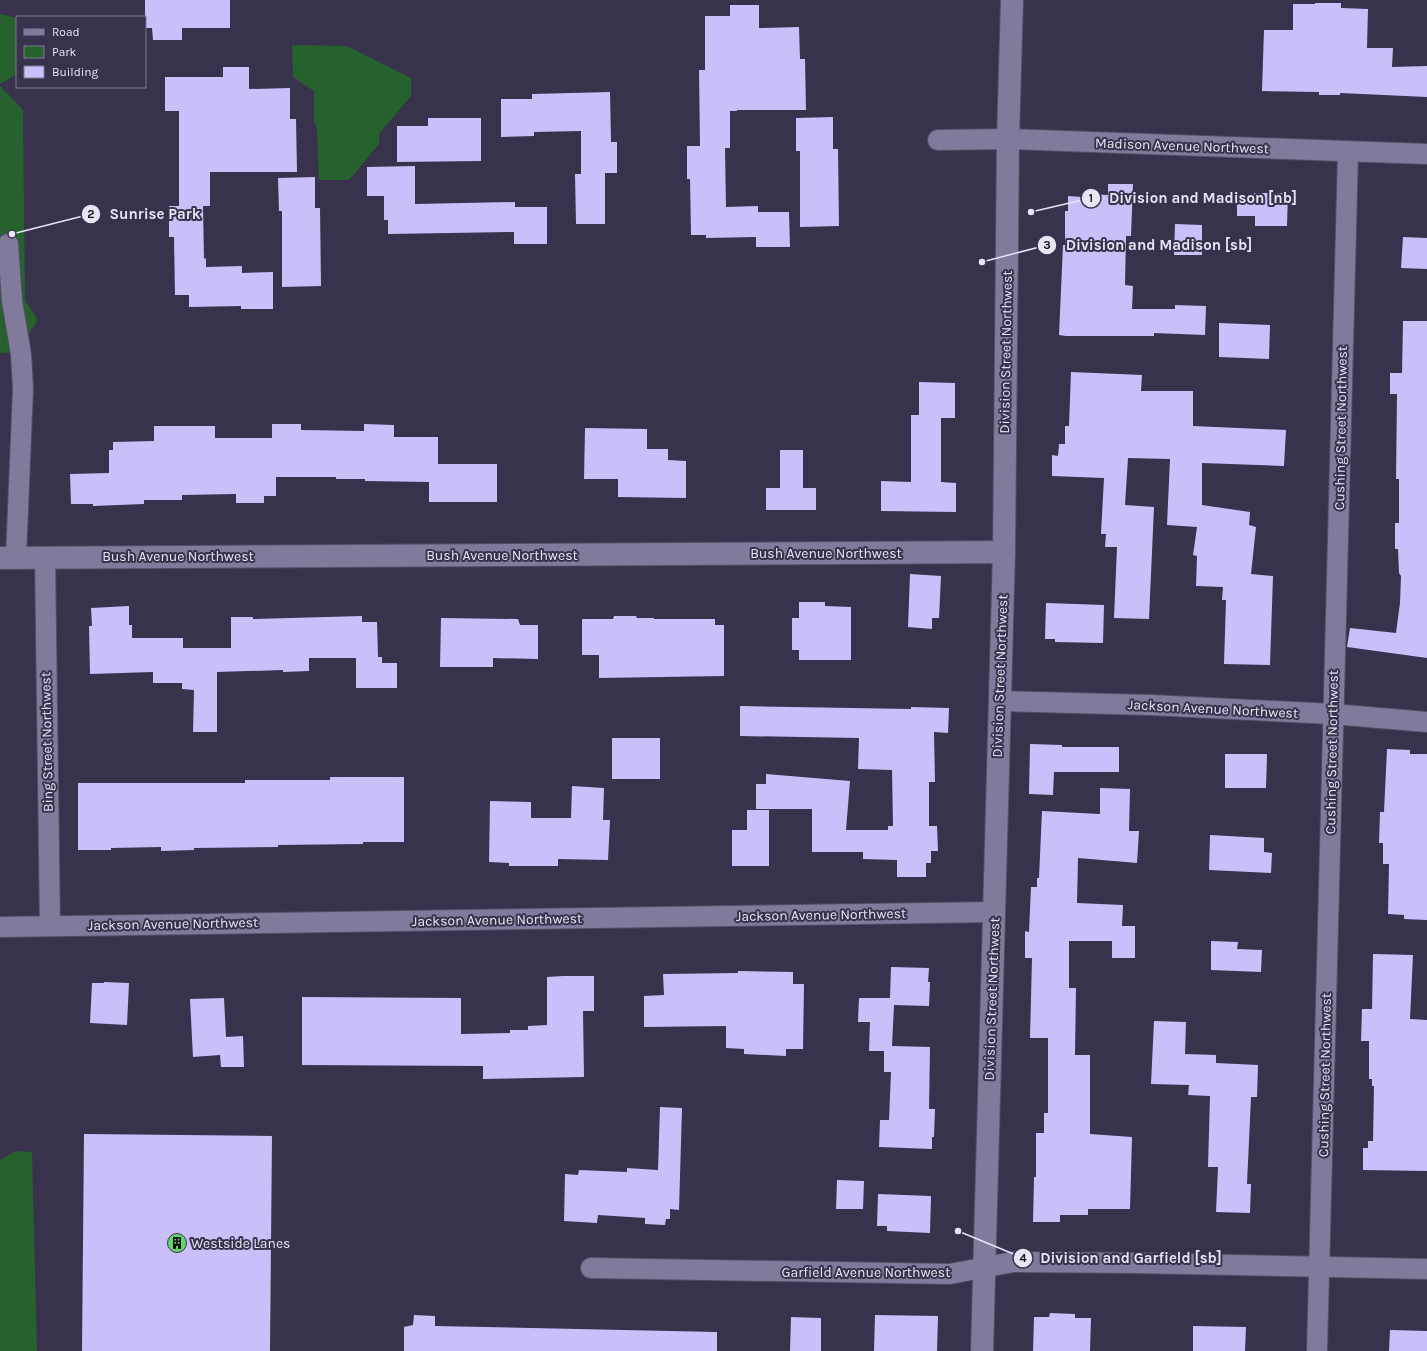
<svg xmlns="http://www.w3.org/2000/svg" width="1427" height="1351" font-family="Karla,sans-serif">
	<rect width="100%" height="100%" fill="#38324d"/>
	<g fill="#27612d">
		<path d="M 0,14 L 17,18 L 17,74 L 0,84 Z"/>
		<path d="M 292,45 L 347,46 L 411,78 L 411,96 L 379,134 L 379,144 L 349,180 L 319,180 L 317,128 L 314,122 L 314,91 L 293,77 Z"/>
		<path d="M 0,86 L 23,110 L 25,300 L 38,320 L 17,352 L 0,353 Z"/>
		<path d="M 16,1151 L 32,1152 L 37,1351 L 0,1351 L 0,1160 Z"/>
	</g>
	<g fill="#cbbffa">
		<path d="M 145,0 L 230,0 L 230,28 L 182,28 L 182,40 L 153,40 L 152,28 L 145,28 Z"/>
		<path d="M 1315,3 L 1341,3 L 1341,8 L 1368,9 L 1367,48 L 1393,48 L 1392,67 L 1427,66 L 1427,97 L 1340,93 L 1340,95 L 1319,95 L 1319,92 L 1262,91 L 1264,30 L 1293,30 L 1293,4 L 1315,4 Z"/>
		<path d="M 730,5 L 759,5 L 759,28 L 799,27 L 800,59 L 805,59 L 806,110 L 737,110 L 737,111 L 730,111 L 730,148 L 725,148 L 726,207 L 758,206 L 758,212 L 789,212 L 790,247 L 756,247 L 756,237 L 706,238 L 706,235 L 691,235 L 690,179 L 687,179 L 687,146 L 700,146 L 699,70 L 705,70 L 705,16 L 730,16 Z"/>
		<path d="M 223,67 L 249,67 L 249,89 L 290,88 L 290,119 L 296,119 L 297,172 L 210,172 L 210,206 L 203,206 L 204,259 L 206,258 L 206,267 L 242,266 L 242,273 L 273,272 L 273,309 L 241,309 L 241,306 L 189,307 L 189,295 L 175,295 L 174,237 L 169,237 L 169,206 L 179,206 L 179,111 L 165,111 L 165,77 L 223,77 Z"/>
		<path d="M 610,92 L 611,142 L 617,142 L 617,173 L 605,173 L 605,224 L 576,224 L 575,174 L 581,174 L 581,131 L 534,132 L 534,136 L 501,137 L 501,99 L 532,99 L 532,94 Z"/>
		<path d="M 833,117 L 833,149 L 838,149 L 839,226 L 800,227 L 800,151 L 796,151 L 796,118 Z"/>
		<path d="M 428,118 L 481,118 L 481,161 L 397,162 L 397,126 L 428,126 Z"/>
		<path d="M 415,166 L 415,204 L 515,202 L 515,207 L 547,207 L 547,244 L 514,244 L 514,232 L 388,234 L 388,220 L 384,220 L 384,196 L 367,196 L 367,167 Z"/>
		<path d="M 315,177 L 315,208 L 320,208 L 321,286 L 282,287 L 282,211 L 279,211 L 278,178 Z"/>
		<path d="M 1108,184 L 1133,184 L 1131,236 L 1126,236 L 1125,285 L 1133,286 L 1132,309 L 1175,309 L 1175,305 L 1206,306 L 1205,335 L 1154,333 L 1154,336 L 1066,336 L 1059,335 L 1063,245 L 1065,245 L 1065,211 L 1068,211 L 1068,196 L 1082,197 L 1082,194 L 1108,195 Z"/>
		<path d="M 1254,193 L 1288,193 L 1287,226 L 1255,226 L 1255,216 L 1237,216 L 1237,195 L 1254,195 Z"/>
		<path d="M 1175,224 L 1202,225 L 1202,255 L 1174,255 Z"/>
		<path d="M 1403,237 L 1427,238 L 1427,269 L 1401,268 Z"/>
		<path d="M 1403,321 L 1427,321 L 1427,658 L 1347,647 L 1350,628 L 1396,633 L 1400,603 L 1401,576 L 1399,573 L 1398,549 L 1395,549 L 1395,523 L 1399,523 L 1399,479 L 1396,479 L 1397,394 L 1390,394 L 1390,373 L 1402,373 Z"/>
		<path d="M 1219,323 L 1270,325 L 1269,359 L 1219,357 Z"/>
		<path d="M 1071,372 L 1142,375 L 1141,391 L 1193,391 L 1193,426 L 1286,430 L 1284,466 L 1202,463 L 1202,505 L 1250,512 L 1249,525 L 1256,527 L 1251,574 L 1273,576 L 1270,665 L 1224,664 L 1226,600 L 1222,600 L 1223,587 L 1196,586 L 1197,556 L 1193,555 L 1197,527 L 1167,525 L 1170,459 L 1128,458 L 1125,505 L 1154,507 L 1149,619 L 1114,618 L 1117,547 L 1105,547 L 1106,534 L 1101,534 L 1104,478 L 1052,476 L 1052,455 L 1058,456 L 1059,444 L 1065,444 L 1065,426 L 1069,426 Z"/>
		<path d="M 919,382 L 955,383 L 955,418 L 941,418 L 941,482 L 956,483 L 956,512 L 881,511 L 881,481 L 911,482 L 911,415 L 919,415 Z"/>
		<path d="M 272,424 L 301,424 L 301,430 L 364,431 L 364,424 L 394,425 L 394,437 L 438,437 L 438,464 L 497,464 L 497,502 L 429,502 L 429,482 L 365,481 L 365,479 L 336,479 L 336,477 L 276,477 L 276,496 L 264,496 L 264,503 L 236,503 L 236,494 L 182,495 L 182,500 L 144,500 L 144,504 L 93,506 L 93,504 L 71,504 L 70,474 L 109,473 L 109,450 L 113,450 L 113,442 L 154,441 L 154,426 L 215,426 L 215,438 L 272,438 Z"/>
		<path d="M 585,428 L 647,429 L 647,449 L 668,449 L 668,460 L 686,461 L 686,498 L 618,497 L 618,479 L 584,479 Z"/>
		<path d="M 780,450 L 803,450 L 803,488 L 816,488 L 816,510 L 766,510 L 766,488 L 780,488 Z"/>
		<path d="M 910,574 L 941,576 L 939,618 L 932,618 L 932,629 L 908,627 Z"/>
		<path d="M 799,602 L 825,602 L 825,606 L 851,607 L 851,660 L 799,660 L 799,650 L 792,650 L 792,618 L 799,618 Z"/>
		<path d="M 1046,603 L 1104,605 L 1103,643 L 1055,642 L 1055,639 L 1045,639 Z"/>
		<path d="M 129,606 L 129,625 L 132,625 L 132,638 L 183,638 L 183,648 L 231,648 L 231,617 L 253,617 L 253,619 L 362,616 L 362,622 L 377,622 L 378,657 L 382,657 L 382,663 L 397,663 L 397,688 L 356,688 L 356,658 L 309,658 L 309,671 L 283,672 L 283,670 L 217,672 L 217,732 L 193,732 L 194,690 L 182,689 L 182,683 L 153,683 L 153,672 L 90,674 L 89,626 L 92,626 L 91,608 Z"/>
		<path d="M 614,616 L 636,616 L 637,618 L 654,618 L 654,619 L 715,619 L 715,625 L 724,625 L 724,676 L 599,678 L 599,655 L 582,655 L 582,619 L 613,619 Z"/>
		<path d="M 441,618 L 518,619 L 520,625 L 538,625 L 538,659 L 493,658 L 493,667 L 440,667 Z"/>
		<path d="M 740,706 L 911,709 L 911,707 L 949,708 L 948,733 L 934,732 L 935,782 L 929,782 L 929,826 L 937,826 L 938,851 L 931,851 L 931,863 L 926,863 L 926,877 L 897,877 L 897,860 L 863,859 L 863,852 L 812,852 L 812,809 L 756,809 L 756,784 L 766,784 L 766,774 L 850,781 L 846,830 L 888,830 L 888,826 L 893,826 L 892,770 L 858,769 L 859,738 L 740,736 Z"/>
		<rect x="612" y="738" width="48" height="41"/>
		<path d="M 1030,744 L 1062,745 L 1062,747 L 1119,747 L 1119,772 L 1054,772 L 1053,795 L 1029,794 Z"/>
		<path d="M 1387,749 L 1410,750 L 1410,754 L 1427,754 L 1427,920 L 1404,919 L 1404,915 L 1388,914 L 1389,864 L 1383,864 L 1383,843 L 1379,843 L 1380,812 L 1384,812 Z"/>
		<path d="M 1225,754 L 1267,754 L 1266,788 L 1225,788 Z"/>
		<path d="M 330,777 L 404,777 L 404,842 L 363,842 L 363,844 L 278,845 L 278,847 L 194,848 L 194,850 L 161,851 L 161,847 L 111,848 L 111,850 L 78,850 L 78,783 L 245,783 L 245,780 L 330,780 Z"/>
		<path d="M 572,786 L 604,788 L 603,820 L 610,820 L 608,860 L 558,859 L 558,866 L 509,866 L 509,863 L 489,862 L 490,801 L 531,802 L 531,818 L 571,818 Z"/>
		<path d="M 1100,788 L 1130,789 L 1129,831 L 1139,831 L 1137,863 L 1078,858 L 1077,903 L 1123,905 L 1122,926 L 1135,926 L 1135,958 L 1112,958 L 1112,941 L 1069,941 L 1069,988 L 1076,988 L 1075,1055 L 1090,1055 L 1090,1134 L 1132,1137 L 1130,1209 L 1088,1209 L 1088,1215 L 1060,1215 L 1060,1222 L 1033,1222 L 1034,1177 L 1036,1177 L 1036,1133 L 1044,1133 L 1044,1113 L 1048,1113 L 1048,1038 L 1030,1038 L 1032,958 L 1025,958 L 1025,931 L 1029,932 L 1031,887 L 1037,887 L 1037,878 L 1039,878 L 1042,811 L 1100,814 Z"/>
		<path d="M 747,810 L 769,810 L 769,866 L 732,866 L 732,830 L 747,830 Z"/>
		<path d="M 1210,835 L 1264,838 L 1264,852 L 1272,853 L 1271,873 L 1209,870 Z"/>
		<path d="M 1211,941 L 1238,942 L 1237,949 L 1262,950 L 1261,972 L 1211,970 Z"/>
		<path d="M 1373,954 L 1413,955 L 1410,1019 L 1427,1020 L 1427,1171 L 1363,1170 L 1363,1148 L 1368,1148 L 1368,1141 L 1373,1141 L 1374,1086 L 1372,1086 L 1372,1079 L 1369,1079 L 1369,1041 L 1361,1041 L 1362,1009 L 1372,1009 Z"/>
		<path d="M 891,967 L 929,968 L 928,982 L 930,982 L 929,1006 L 894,1005 L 892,1046 L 930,1047 L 929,1109 L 935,1109 L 934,1137 L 932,1137 L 932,1149 L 879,1147 L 880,1120 L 889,1120 L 891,1072 L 884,1072 L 884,1051 L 869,1051 L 870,1022 L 858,1022 L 859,998 L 890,998 Z"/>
		<path d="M 738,971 L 793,972 L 793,984 L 804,984 L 803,1049 L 786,1049 L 786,1056 L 744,1054 L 744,1049 L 726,1048 L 726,1026 L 644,1027 L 644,996 L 664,995 L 663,974 L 738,973 Z"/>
		<path d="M 563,976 L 594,976 L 594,1011 L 583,1011 L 584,1077 L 483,1079 L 483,1066 L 302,1065 L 302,997 L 461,998 L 461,1034 L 510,1033 L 510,1030 L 528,1030 L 528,1026 L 547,1025 L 547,977 Z"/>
		<path d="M 104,982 L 129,983 L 127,1025 L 90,1023 L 92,983 L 104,983 Z"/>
		<path d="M 224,998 L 226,1037 L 243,1036 L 244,1067 L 221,1067 L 220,1055 L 193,1057 L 190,999 Z"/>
		<path d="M 1154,1021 L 1186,1022 L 1185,1054 L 1216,1055 L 1216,1063 L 1258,1065 L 1257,1097 L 1251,1097 L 1247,1184 L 1251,1184 L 1250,1213 L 1216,1212 L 1218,1167 L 1208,1167 L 1210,1096 L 1188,1095 L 1189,1085 L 1151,1084 Z"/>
		<path d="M 660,1107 L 682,1108 L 679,1210 L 670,1209 L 670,1219 L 666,1219 L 665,1225 L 645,1224 L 645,1218 L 598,1215 L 597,1223 L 564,1221 L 565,1174 L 578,1175 L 579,1170 L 627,1172 L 627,1168 L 658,1170 Z"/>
		<path d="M 84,1134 L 272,1136 L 270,1351 L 82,1351 Z"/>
		<path d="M 837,1180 L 864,1181 L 863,1209 L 836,1209 Z"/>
		<path d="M 878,1194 L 931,1196 L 930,1233 L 887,1231 L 887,1226 L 877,1226 Z"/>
		<path d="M 1050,1313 L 1075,1314 L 1075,1318 L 1091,1318 L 1090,1351 L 1033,1351 L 1034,1317 L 1049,1317 Z"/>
		<path d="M 414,1315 L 435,1316 L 435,1326 L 717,1332 L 717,1351 L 404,1351 L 404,1327 L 413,1325 Z"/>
		<path d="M 875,1315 L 938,1316 L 937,1351 L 874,1351 Z"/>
		<path d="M 791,1317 L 821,1318 L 821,1351 L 790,1351 Z"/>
		<path d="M 1193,1326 L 1246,1327 L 1245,1351 L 1193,1351 Z"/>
		<path d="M 1390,1330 L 1427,1331 L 1427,1351 L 1389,1351 Z"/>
	</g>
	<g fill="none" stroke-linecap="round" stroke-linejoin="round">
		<defs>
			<g id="minor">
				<path d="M 938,140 L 1008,139 L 1427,154"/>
				<path d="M 8,244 L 12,301 L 21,354 L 23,389 L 16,558"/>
				<path d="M 45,557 L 50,926"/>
				<path d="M 999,701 L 1151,705 L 1333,714 L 1427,722"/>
				<path d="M 0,927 L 994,912"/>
				<path d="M 591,1268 L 950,1274 L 1013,1262 L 1135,1263 L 1427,1269"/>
				<path d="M 1317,1351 L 1348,152"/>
			</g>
			<g id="tertiary">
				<path d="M 0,558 L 1004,552"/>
				<path d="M 982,1351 L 1004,552 L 1008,139 L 1012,0"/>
			</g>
		</defs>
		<use href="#minor" stroke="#534e65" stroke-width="22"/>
		<use href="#tertiary" stroke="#534e65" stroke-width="24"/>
		<use href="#minor" stroke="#817b9b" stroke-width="20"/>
		<use href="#tertiary" stroke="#817b9b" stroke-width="22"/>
	</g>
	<defs>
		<symbol id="building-disc" viewBox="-11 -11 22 22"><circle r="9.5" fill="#5fd56b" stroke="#38324d"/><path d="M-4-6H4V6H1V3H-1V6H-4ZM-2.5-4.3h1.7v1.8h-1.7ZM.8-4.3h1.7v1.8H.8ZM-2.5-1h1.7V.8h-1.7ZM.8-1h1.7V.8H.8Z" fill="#111"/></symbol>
	</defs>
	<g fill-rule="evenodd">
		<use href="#building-disc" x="166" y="1232" width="22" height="22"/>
	</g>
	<g text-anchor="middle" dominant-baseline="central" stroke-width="4" stroke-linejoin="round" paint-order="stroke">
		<g font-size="14" fill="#e8e5f7" stroke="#38324d">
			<text transform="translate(1182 146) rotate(2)">Madison Avenue Northwest</text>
			<text transform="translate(1006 352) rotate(-89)">Division Street Northwest</text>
			<text transform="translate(1341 428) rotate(-89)">Cushing Street Northwest</text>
			<text x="826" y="553">Bush Avenue Northwest</text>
			<text x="502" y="555">Bush Avenue Northwest</text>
			<text x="178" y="556">Bush Avenue Northwest</text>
			<text transform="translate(1000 676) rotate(-88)">Division Street Northwest</text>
			<text transform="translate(1213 709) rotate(3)">Jackson Avenue Northwest</text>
			<text transform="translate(47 742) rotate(-91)">Bing Street Northwest</text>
			<text transform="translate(1332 752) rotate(-89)">Cushing Street Northwest</text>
			<text transform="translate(821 915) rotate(-1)">Jackson Avenue Northwest</text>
			<text transform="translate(497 920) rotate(-1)">Jackson Avenue Northwest</text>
			<text transform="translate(173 924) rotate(-1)">Jackson Avenue Northwest</text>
			<text transform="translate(992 999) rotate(-88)">Division Street Northwest</text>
			<text transform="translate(1325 1075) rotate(-89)">Cushing Street Northwest</text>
			<text x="866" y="1272">Garfield Avenue Northwest</text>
		</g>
		<g font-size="14" fill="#e8e5f7" stroke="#38324d" text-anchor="start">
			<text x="191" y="1243">Westside Lanes</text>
		</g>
	</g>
	<path fill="none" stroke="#e8e5f7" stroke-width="1.5" d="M1031 212L1091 198M12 234L91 214M982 262L1047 245M958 1231L1023 1258"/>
	<g fill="#e8e5f7" stroke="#38324d" stroke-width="1.5">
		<circle cx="1031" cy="212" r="4"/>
		<circle cx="12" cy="234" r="4"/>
		<circle cx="982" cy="262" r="4"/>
		<circle cx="958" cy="1231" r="4"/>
		<circle cx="1091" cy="198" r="10"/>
		<circle cx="91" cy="214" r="10"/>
		<circle cx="1047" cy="245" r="10"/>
		<circle cx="1023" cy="1258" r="10"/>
	</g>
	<g font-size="12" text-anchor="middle" font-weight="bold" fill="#111">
		<text x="1091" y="202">1</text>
		<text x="91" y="218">2</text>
		<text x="1047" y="249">3</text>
		<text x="1023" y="1262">4</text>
	</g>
	<g font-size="15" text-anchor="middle" font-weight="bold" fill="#e8e5f7" stroke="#38324d" stroke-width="4" stroke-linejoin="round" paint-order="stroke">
		<text x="1203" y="203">Division and Madison [nb]</text>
		<text x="155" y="219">Sunrise Park</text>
		<text x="1159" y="250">Division and Madison [sb]</text>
		<text x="1131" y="1263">Division and Garfield [sb]</text>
	</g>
	<rect x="16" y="16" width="130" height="72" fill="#38324d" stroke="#7e7a91"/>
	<rect x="24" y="29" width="20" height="6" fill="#817b9b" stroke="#7e7a91"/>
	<text x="52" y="36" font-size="12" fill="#e8e5f7">Road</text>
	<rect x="24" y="46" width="20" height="12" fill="#27612d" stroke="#7e7a91"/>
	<text x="52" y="56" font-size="12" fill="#e8e5f7">Park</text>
	<rect x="24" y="66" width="20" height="12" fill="#cbbffa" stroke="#7e7a91"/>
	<text x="52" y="76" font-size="12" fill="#e8e5f7">Building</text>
</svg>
